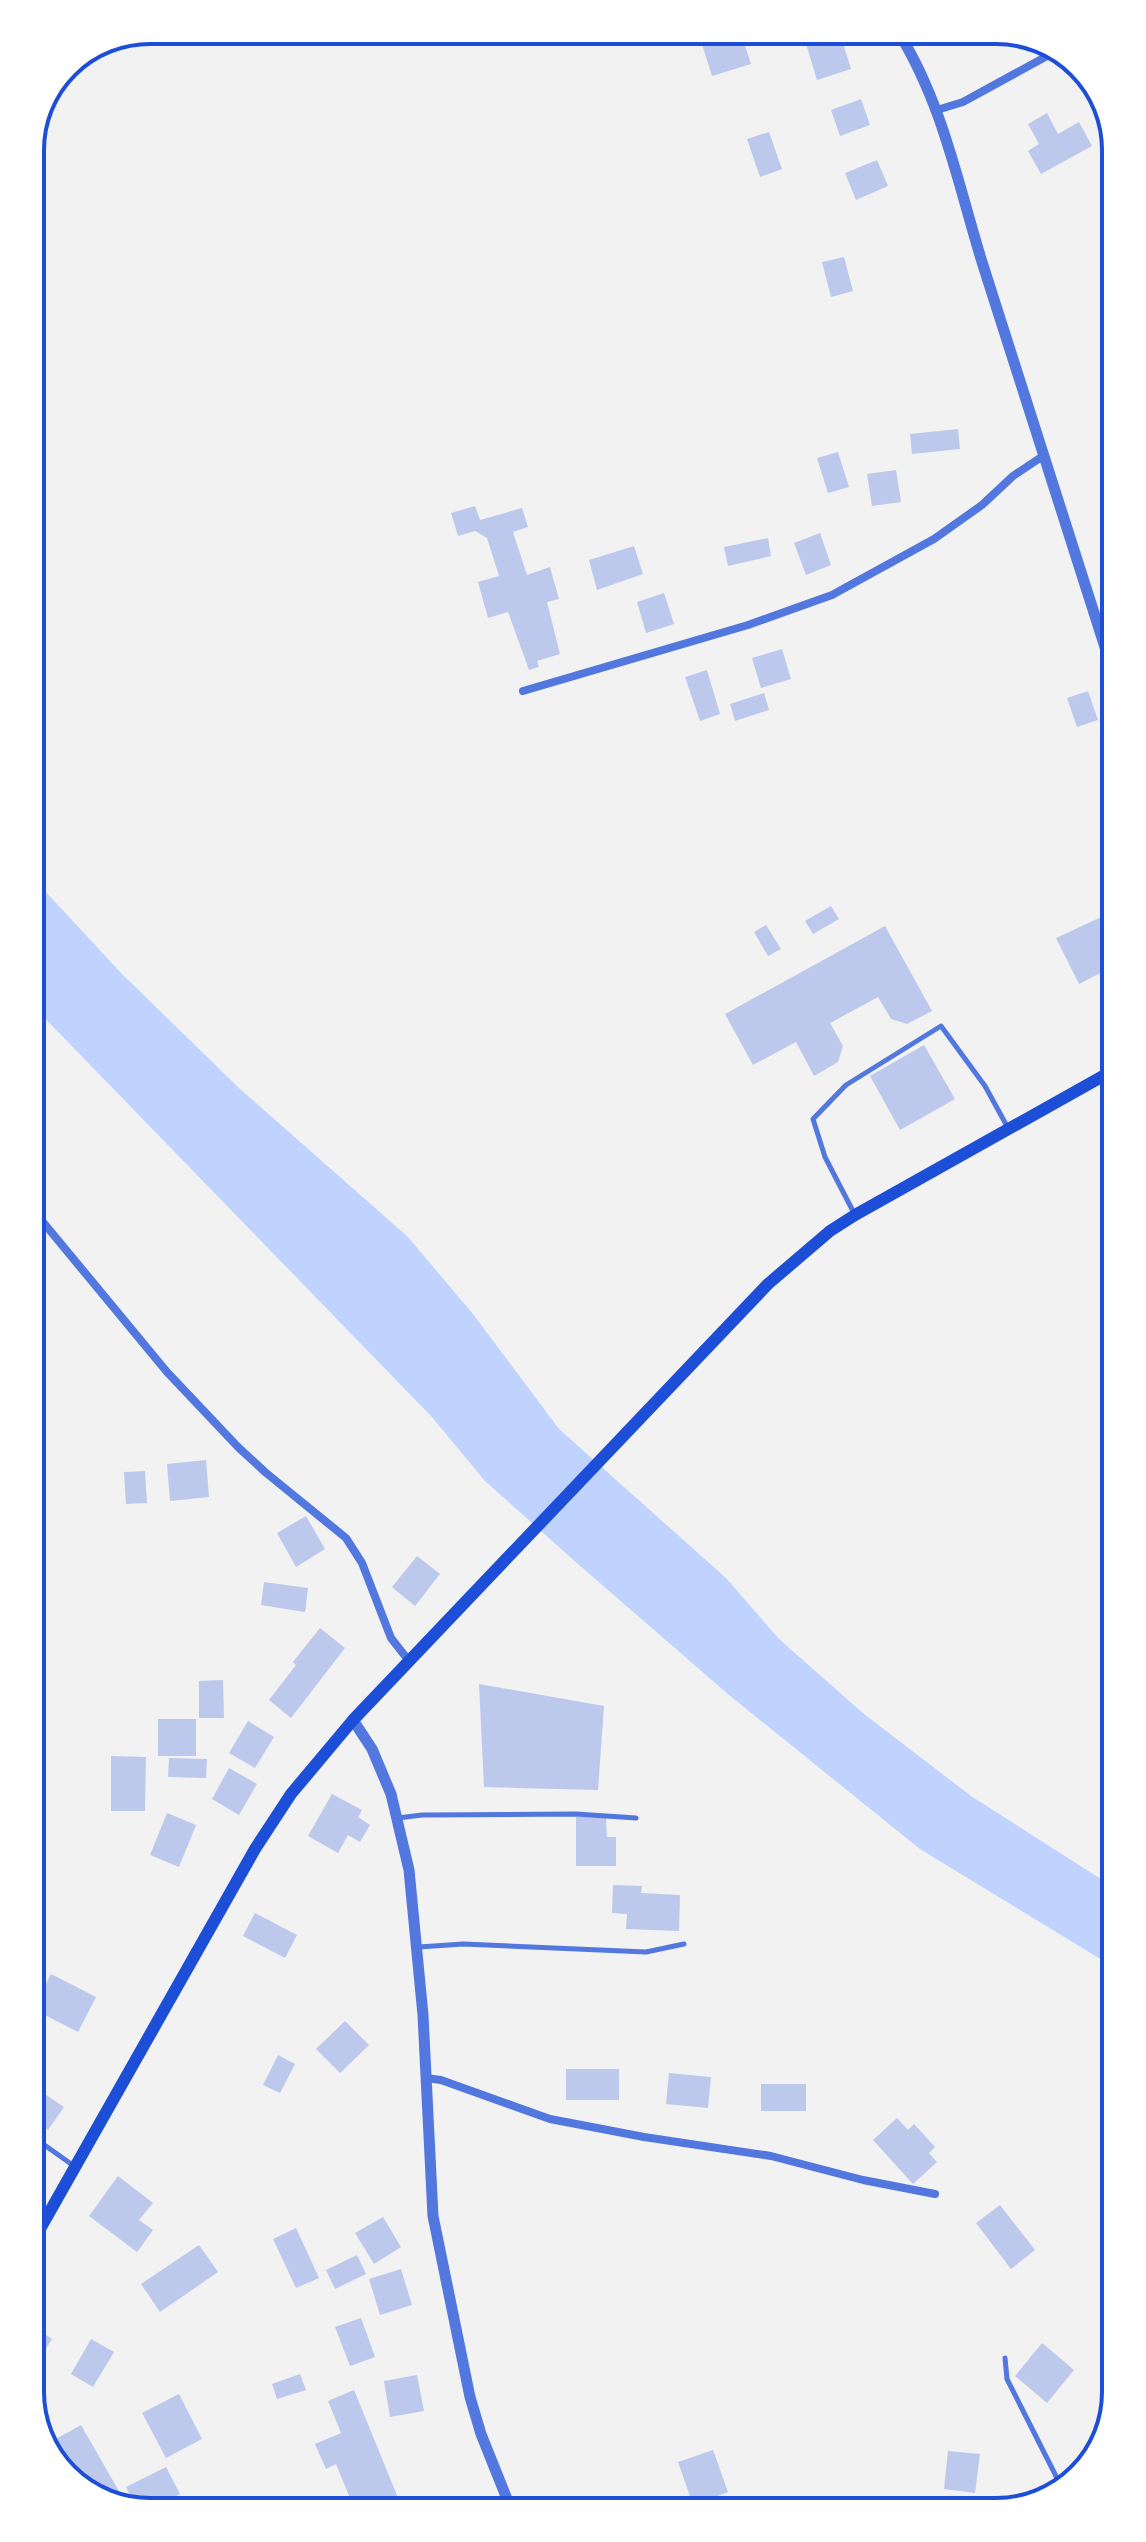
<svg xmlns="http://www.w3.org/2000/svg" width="1146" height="2542" font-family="'PT Sans Narrow',sans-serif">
	<rect width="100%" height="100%" fill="#f2f2f2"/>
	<path fill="#bfd3fe" d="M 32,877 L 121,973 L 240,1089 L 408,1237 L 473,1314 L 559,1429 L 726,1578 L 779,1639 L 864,1714 L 971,1796 L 1096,1876 L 1115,1885 L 1115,1968 L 920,1849 L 729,1695 L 578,1564 L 485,1481 L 431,1416 L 33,1006 Z"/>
	<g fill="#bdc9ec">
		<path d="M 740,30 L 751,64 L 712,76 L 701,41 Z"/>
		<path d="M 827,30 L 839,30 L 851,69 L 817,80 L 804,37 Z"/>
		<path d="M 861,99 L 870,125 L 840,136 L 831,110 Z"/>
		<path d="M 1047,113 L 1058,134 L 1079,122 L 1092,146 L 1041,174 L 1028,151 L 1039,144 L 1028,124 Z"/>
		<path d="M 769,132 L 782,169 L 760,177 L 747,139 Z"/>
		<path d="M 877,160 L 888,186 L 856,200 L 845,173 Z"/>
		<path d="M 844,257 L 853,291 L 831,297 L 822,262 Z"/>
		<path d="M 958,429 L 960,449 L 912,454 L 910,434 Z"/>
		<path d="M 838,452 L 849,487 L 828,493 L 817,458 Z"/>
		<path d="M 896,470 L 901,502 L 872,506 L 867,474 Z"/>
		<path d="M 475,506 L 480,520 L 522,508 L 528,527 L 513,532 L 527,575 L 550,567 L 559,599 L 547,602 L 560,654 L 537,661 L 539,667 L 529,670 L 508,612 L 488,618 L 478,582 L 499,576 L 487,538 L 475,531 L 458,536 L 451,513 Z"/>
		<path d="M 820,533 L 831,565 L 806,575 L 794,543 Z"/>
		<path d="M 768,538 L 771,556 L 728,566 L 724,547 Z"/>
		<path d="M 634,546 L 643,574 L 597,590 L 589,560 Z"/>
		<path d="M 664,593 L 674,624 L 646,633 L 637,602 Z"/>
		<path d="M 782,649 L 791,679 L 761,688 L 752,658 Z"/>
		<path d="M 707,670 L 720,714 L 700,721 L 685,677 Z"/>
		<path d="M 1088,691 L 1098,720 L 1077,727 L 1067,698 Z"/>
		<path d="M 764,693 L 769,710 L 735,721 L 730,704 Z"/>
		<path d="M 831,906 L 839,919 L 813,934 L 805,921 Z"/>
		<path d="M 1112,912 L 1112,967 L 1079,984 L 1056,938 Z"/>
		<path d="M 766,925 L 781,949 L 768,956 L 754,932 Z"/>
		<path d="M 885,926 L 932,1011 L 907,1024 L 891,1019 L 878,997 L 830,1023 L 843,1046 L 838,1062 L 814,1076 L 796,1042 L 753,1065 L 725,1014 Z"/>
		<path d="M 924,1045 L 955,1099 L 900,1130 L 870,1076 Z"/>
		<path d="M 33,1332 L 41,1368 L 34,1369 L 34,1341 Z"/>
		<path d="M 206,1460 L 209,1497 L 170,1501 L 167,1464 Z"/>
		<path d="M 145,1471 L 147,1503 L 126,1504 L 124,1472 Z"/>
		<path d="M 306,1516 L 325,1549 L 296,1567 L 277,1533 Z"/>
		<path d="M 417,1556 L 440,1574 L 415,1606 L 392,1587 Z"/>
		<path d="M 264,1582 L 308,1588 L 305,1612 L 261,1605 Z"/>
		<path d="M 320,1628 L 345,1648 L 291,1718 L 269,1700 L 296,1665 L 293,1662 Z"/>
		<path d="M 223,1680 L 224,1718 L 199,1718 L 199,1681 Z"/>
		<path d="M 479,1684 L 604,1706 L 598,1790 L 484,1787 Z"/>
		<rect x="158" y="1719" width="38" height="37"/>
		<path d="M 248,1721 L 274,1737 L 255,1768 L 229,1753 Z"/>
		<path d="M 111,1756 L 146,1757 L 145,1811 L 111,1811 Z"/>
		<path d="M 169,1758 L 207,1759 L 206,1778 L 168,1777 Z"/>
		<path d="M 229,1768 L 257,1784 L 239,1815 L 212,1799 Z"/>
		<path d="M 332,1794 L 362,1810 L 358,1817 L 370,1825 L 360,1842 L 348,1835 L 338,1853 L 308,1836 Z"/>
		<path d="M 167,1813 L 196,1825 L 179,1867 L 150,1855 Z"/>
		<path d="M 576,1817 L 606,1817 L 607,1837 L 616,1837 L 616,1866 L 576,1866 Z"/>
		<path d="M 613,1885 L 642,1886 L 641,1893 L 680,1895 L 679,1931 L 626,1929 L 627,1914 L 612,1913 Z"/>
		<path d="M 255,1913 L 297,1935 L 285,1958 L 243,1936 Z"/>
		<path d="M 51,1974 L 96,1997 L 78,2032 L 35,2010 L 35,2005 Z"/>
		<path d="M 345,2021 L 369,2045 L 340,2073 L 316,2049 Z"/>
		<path d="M 278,2055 L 295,2064 L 280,2093 L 263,2085 Z"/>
		<rect x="566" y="2069" width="53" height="31"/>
		<path d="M 669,2073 L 711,2077 L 708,2108 L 666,2104 Z"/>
		<rect x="761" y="2084" width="45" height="27"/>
		<path d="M 36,2088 L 64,2107 L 48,2130 L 36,2122 Z"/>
		<path d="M 897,2118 L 908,2130 L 914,2124 L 935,2147 L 929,2153 L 937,2162 L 913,2184 L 873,2140 Z"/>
		<path d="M 118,2176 L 153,2203 L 139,2220 L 153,2230 L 137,2252 L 89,2216 Z"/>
		<path d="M 1000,2205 L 1035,2250 L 1011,2269 L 976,2223 Z"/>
		<path d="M 383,2217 L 401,2247 L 374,2264 L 355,2233 Z"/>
		<path d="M 296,2228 L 319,2278 L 296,2288 L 273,2239 Z"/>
		<path d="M 199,2245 L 218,2272 L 160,2312 L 141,2284 Z"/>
		<path d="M 357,2255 L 366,2274 L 335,2289 L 326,2270 Z"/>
		<path d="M 401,2269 L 412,2305 L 380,2315 L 369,2279 Z"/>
		<path d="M 361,2318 L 375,2357 L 350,2366 L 335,2327 Z"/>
		<path d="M 36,2328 L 52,2339 L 36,2364 Z"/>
		<path d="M 91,2339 L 114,2352 L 93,2387 L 71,2374 Z"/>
		<path d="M 1042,2343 L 1074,2370 L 1047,2403 L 1015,2376 Z"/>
		<path d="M 300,2374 L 306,2390 L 277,2399 L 272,2384 Z"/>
		<path d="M 417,2375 L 424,2411 L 390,2417 L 384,2381 Z"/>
		<path d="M 354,2390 L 403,2510 L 355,2510 L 336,2464 L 326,2469 L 315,2444 L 341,2433 L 328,2401 Z"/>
		<path d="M 179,2394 L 202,2439 L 166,2458 L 142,2413 Z"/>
		<path d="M 81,2425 L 124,2500 L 118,2503 L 82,2489 L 54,2440 Z"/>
		<path d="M 1100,2443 L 1096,2459 L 1090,2463 L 1084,2455 Z"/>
		<path d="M 713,2450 L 728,2492 L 693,2505 L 678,2462 Z"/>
		<path d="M 948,2451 L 980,2454 L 975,2493 L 944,2489 Z"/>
		<path d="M 166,2467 L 180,2494 L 145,2512 L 137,2510 L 126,2487 Z"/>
		<path d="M 798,2497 L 802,2507 L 774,2507 Z"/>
	</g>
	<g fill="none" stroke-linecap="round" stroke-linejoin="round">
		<g stroke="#5277de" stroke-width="5">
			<path d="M 855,1215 L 825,1157 L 813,1119 L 846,1085 L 941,1026 L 985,1086 L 1008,1128"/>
			<path d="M 398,1818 L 422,1815 L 576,1814 L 636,1818"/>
			<path d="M 419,1947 L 463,1944 L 646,1952 L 684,1944"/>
			<path d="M 36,2139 L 74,2166"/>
			<path d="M 1005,2358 L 1007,2379 L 1061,2486"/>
		</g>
		<g stroke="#5277de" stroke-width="8">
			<path d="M 937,110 L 963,102 L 1058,50"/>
			<path d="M 523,691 L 748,625 L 832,595 L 934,539 L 982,505 L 1013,476 L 1043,456"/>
			<path d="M 33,1210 L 167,1372 L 238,1447 L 265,1472 L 346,1538 L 362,1563 L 391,1638 L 409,1661"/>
			<path d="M 426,2078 L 441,2080 L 550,2119 L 644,2137 L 771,2156 L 863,2180 L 935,2194"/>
		</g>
		<g stroke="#5277de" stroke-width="11">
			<path d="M 897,30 C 942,101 958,184 982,262 C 1025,397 1068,532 1111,666"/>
			<path d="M 353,1720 L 372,1749 L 391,1794 L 409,1870 L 423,2015 L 433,2216 L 470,2397 L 481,2434 L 511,2509"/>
		</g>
		<path stroke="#1d4ed8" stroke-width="12" d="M 36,2236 L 255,1849 L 291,1794 L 353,1720 L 768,1284 L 830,1231 L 855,1215 L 1112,1071"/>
	</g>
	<path d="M0 0H1146V2542H0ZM150 44H996A106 106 0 0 1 1102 150V2392A106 106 0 0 1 996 2498H150A106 106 0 0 1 44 2392V150A106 106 0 0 1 150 44Z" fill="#fff" fill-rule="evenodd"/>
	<path fill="none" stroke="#1d4ed8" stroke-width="4" d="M150 44H996A106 106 0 0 1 1102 150V2392A106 106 0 0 1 996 2498H150A106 106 0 0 1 44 2392V150A106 106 0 0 1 150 44Z"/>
</svg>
